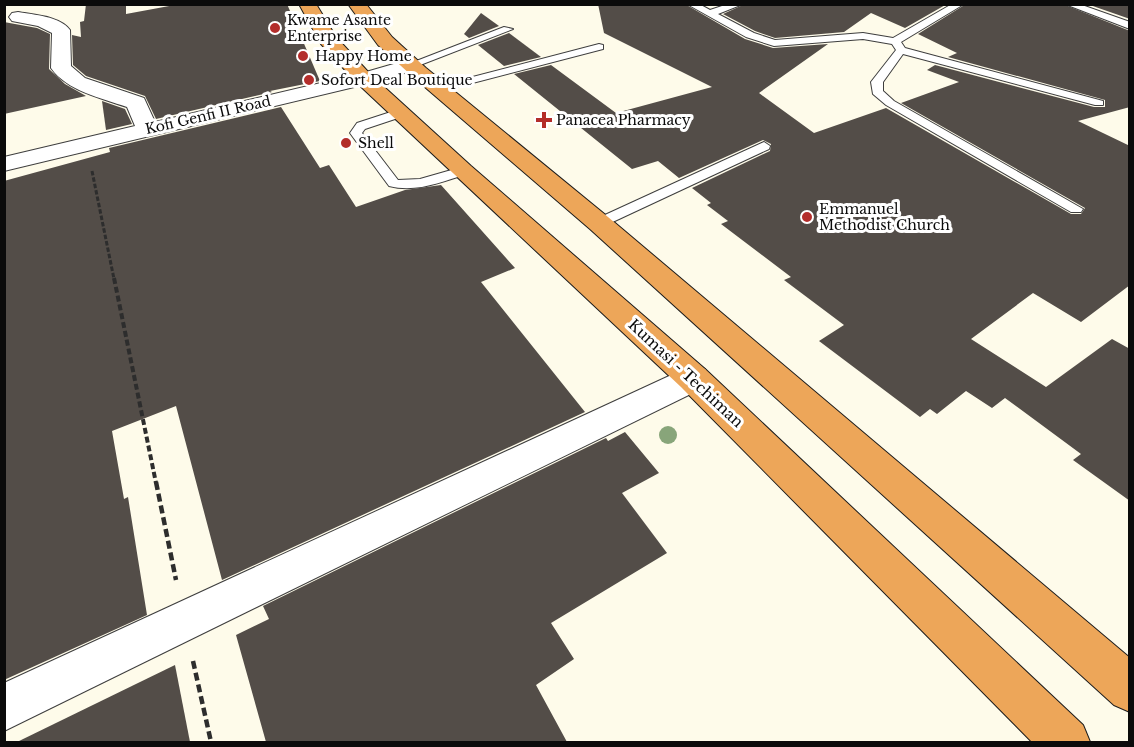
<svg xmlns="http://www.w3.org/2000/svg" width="1134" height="747" font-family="'Libre Baskerville',serif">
	<rect width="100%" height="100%" fill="#fefbea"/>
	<g fill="#534d48">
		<path d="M 86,4 L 126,4 L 126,14 L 180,4 L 287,4 L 320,81 L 270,91 L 272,92 L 156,119 L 145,96 L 86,76 L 73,65 L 72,35 L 81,37 L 80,22 L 84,21 Z"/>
		<path d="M 598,4 L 685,4 L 745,39 L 773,48 L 828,44 L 759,93 L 814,133 L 886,108 L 1071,214 L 1081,214 L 1085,208 L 901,103 L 959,82 L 927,70 L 935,65 L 1094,107 L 1105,107 L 1105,100 L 948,57 L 957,53 L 918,34 L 966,4 L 1063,4 L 1130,31 L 1130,107 L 1078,121 L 1130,146 L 1130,285 L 1081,322 L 1033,293 L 971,339 L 1046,387 L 1112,339 L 1130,349 L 1130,501 L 1073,460 L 1081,454 L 1005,398 L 992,408 L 966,391 L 937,414 L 930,409 L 920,417 L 819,341 L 844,325 L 784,280 L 791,277 L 721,224 L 728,221 L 707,205 L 711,203 L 692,188 L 770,151 L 771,144 L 763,140 L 679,178 L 658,161 L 632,169 L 514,74 L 551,65 L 616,113 L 712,87 L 604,33 Z"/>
		<path d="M 745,4 L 947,4 L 905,28 L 871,13 L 844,32 L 775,38 L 755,31 L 723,14 Z"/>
		<path d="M 1087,4 L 1130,4 L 1130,19 Z"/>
		<path d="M 481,13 L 499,26 L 469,38 L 464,34 Z"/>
		<path d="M 4,22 L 37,28 L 50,34 L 49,69 L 65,84 L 86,96 L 4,114 Z"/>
		<path d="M 509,33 L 541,57 L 504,66 L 478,45 Z"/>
		<path d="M 102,101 L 125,109 L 132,124 L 106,130 Z"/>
		<path d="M 281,107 L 320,168 L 329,165 L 356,207 L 405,190 L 441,185 L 515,268 L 481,282 L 585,412 L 222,580 L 176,406 L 112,431 L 124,499 L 128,497 L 147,615 L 4,680 L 4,181 L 110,152 L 109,148 Z"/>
		<path d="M 625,432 L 659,473 L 622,493 L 667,553 L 551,623 L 574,659 L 536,685 L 567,742 L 266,742 L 236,635 L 269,619 L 263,606 L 606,438 L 608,441 Z"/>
		<path d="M 175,665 L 190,742 L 17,742 L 138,683 Z"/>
	</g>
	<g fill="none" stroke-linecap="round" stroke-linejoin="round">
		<defs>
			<g id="lane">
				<path d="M 687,4 L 699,4 L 710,10 L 728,4 L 743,4 L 718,14 L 754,33 L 775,40 L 863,33 L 893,38 L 952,4 L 964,4 L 901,42 L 905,48 L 1103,101 L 1103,105 L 1095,105 L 903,54 L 883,82 L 883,91 L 894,101 L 1083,209 L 1081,212 L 1071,212 L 886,105 L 873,94 L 871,82 L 896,50 L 892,44 L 863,39 L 774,46 L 746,37 Z"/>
				<path d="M 1065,4 L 1079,4 L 1130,22 L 1130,29 Z"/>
				<path d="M 504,27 L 513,29 L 415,67 L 411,68 L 406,65 Z"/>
				<path d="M 599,44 L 603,45 L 603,49 L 438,92 L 432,89 L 434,87 Z"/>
				<path d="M 400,109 L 404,110 L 404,116 L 365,129 L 362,133 L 398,180 L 420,179 L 462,167 L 469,171 L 467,174 C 441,182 416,193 389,186 L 350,133 L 357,123 Z"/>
				<path d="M 764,142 L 770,146 L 769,149 L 604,226 L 599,227 L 592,223 L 594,220 Z"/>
			</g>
			<g id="street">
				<path d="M 18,12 C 34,15 60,16 70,30 L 71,66 L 85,78 L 144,98 L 155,122 L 359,74 L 411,59 L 418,61 L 421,65 L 418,69 L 371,83 L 4,171 L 4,157 L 135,126 L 127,107 C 101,98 67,91 51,68 L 52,33 L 38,26 L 12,21 L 9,17 L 12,13 Z"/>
				<path d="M 693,365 L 705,369 L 710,378 L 705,387 L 4,731 L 4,683 Z"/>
			</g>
			<g id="highway">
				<path d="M 299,4 L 316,4 L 336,37 L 371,75 L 471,166 L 705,369 L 1083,725 L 1090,742 L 1032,742 L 681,387 L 357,83 L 321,44 Z"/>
				<path d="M 348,4 L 366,4 L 392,37 L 426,68 L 608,217 L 1130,658 L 1130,712 L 1114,705 L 590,229 L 412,76 L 378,45 Z"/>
			</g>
		</defs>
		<use href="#lane" stroke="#3e3e3e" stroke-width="2"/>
		<use href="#street" stroke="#3e3e3e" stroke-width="2"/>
		<use href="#highway" stroke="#1c1c1c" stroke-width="2"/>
		<path stroke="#2d2d2d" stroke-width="3" stroke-dasharray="4.5 2" stroke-linecap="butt" d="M 92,171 L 114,279"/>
		<path stroke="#2d2d2d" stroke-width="4" stroke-dasharray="6 3" stroke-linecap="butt" d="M 114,278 L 156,483"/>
		<g stroke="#2d2d2d" stroke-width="4.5" stroke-dasharray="8 4" stroke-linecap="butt">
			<path d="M 156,482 L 176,580"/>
			<path d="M 193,661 L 211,742"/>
		</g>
		<use href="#lane" fill="#fff" fill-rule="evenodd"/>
		<use href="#street" fill="#fff" fill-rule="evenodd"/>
		<use href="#highway" fill="#eda659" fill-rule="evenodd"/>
	</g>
	<circle fill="#88a57a" cx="668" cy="435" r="9"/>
	<g fill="#b32d2b" stroke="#fff" stroke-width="2">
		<circle cx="275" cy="28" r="6"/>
		<circle cx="303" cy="56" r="6"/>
		<circle cx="309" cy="80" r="6"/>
		<path d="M541 111h6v6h6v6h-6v6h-6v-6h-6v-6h6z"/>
		<circle cx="346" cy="143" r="6"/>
		<circle cx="807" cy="217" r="6"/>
	</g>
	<g text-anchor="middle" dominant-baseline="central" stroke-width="6" stroke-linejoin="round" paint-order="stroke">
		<g font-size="14" fill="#0b0b0b" stroke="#fff" text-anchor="start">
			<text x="287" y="20">Kwame Asante<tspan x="287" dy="16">Enterprise</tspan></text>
			<text x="315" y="56">Happy Home</text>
			<text x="321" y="80">Sofort Deal Boutique</text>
			<text x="556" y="120">Panacea Pharmacy</text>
			<text x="358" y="143">Shell</text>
			<text x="819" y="209">Emmanuel<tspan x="819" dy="16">Methodist Church</tspan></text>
		</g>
		<g font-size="14" fill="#0b0b0b" stroke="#fff">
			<text transform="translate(208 115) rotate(-13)">Kofi Genfi II Road</text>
		</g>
		<g font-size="15" fill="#0b0b0b" stroke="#fff">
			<text transform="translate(686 373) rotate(43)">Kumasi - Techiman</text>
		</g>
	</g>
	<rect width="1134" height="747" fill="none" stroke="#0b0b0b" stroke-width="12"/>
</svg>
